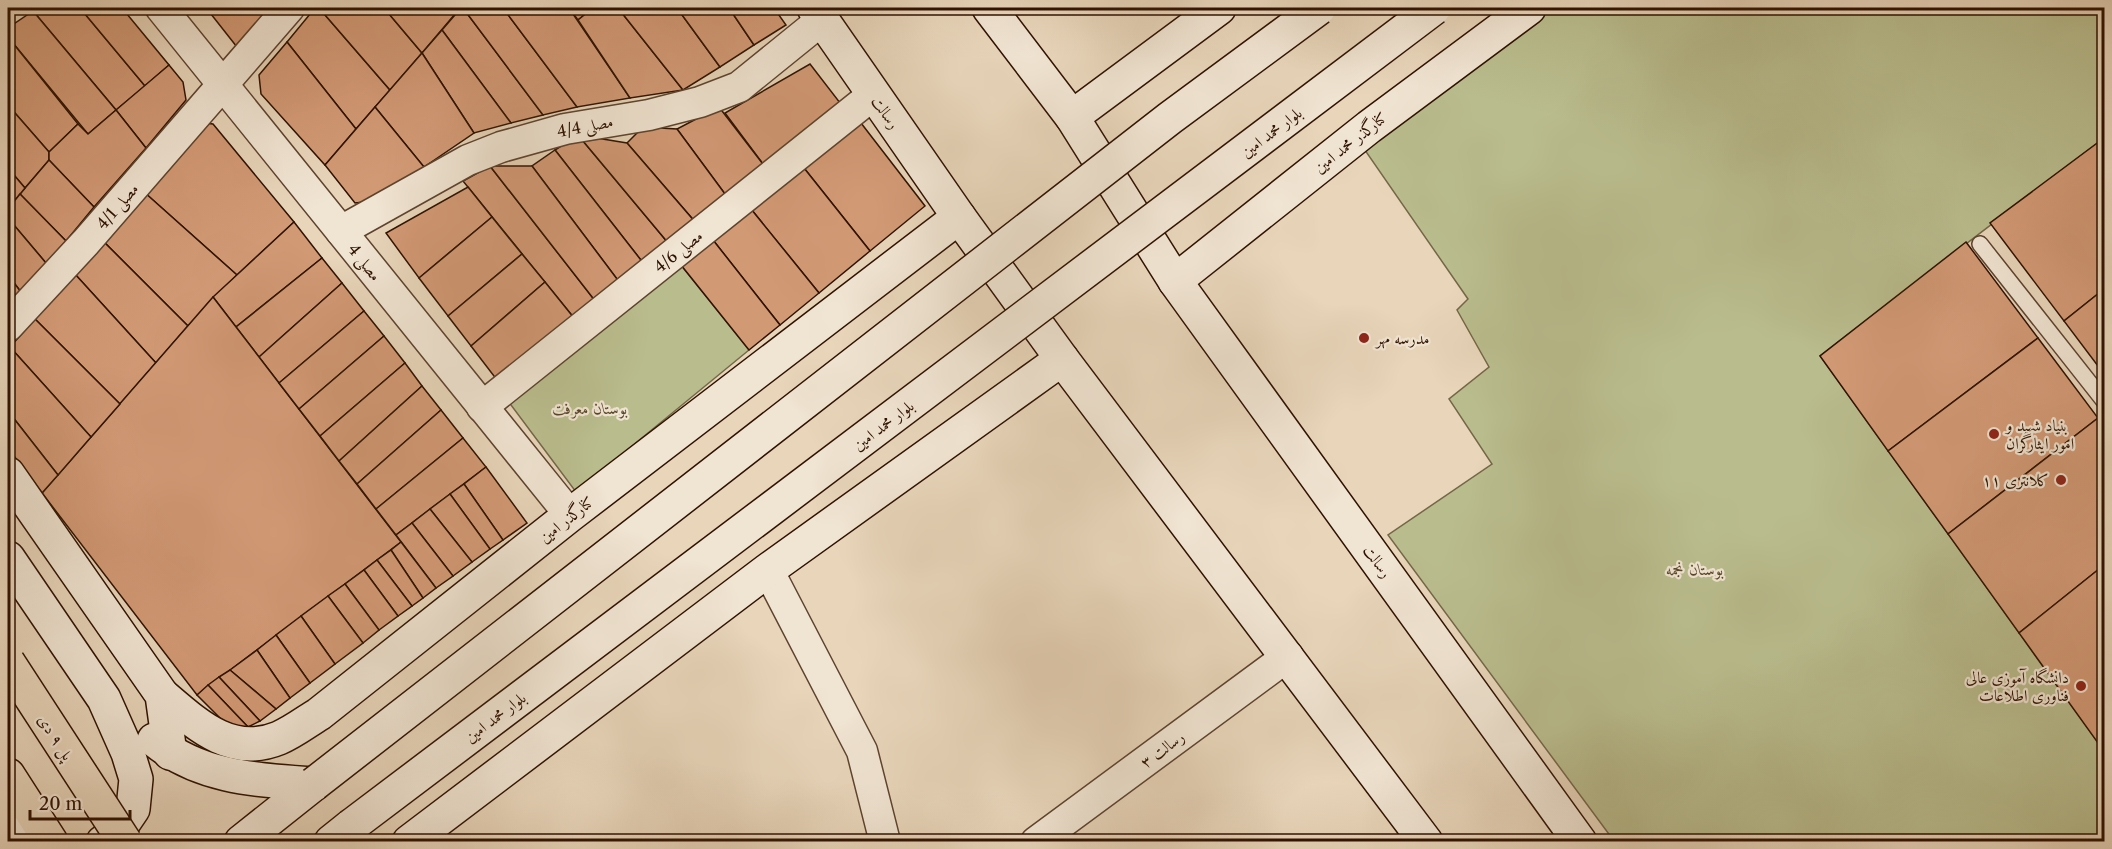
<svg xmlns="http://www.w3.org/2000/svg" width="2112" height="849" font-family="'Libre Caslon Text',Amiri,serif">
	<rect width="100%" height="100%" fill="#e8d5ba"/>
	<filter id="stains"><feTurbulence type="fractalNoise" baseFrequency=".00333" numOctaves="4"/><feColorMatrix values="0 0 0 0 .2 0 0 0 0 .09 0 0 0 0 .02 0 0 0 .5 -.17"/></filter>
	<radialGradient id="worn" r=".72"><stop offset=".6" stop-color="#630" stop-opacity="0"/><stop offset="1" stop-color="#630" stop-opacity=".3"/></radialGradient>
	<g fill="#b9bc8d" stroke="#746746" stroke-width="1.5">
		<path d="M 1554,8 L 2104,8 L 2104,138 L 1820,356 L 2098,742 L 2104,738 L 2104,841 L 1614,841 L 1388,535 L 1492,464 L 1449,399 L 1489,367 L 1457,310 L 1468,299 L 1360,143 Z"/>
		<path d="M 681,265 L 749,350 L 576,492 L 508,401 Z"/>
	</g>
	<g fill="#d29975" stroke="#2f1200" stroke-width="1.5">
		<path d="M 38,8 L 80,8 L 145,86 L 116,110 L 33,11 Z"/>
		<path d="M 80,8 L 122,8 L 169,65 L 145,86 Z"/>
		<path d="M 209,8 L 266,8 L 279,21 L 248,61 L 207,9 Z"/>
		<path d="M 315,8 L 319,8 L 390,90 L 356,129 L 287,42 Z"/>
		<path d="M 319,8 L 384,8 L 422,53 L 390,90 Z"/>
		<path d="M 384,8 L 449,8 L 455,14 L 422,53 Z"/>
		<path d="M 461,8 L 463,8 L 543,115 L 511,123 L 442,30 Z"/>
		<path d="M 463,8 L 503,8 L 577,107 L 543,115 Z"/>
		<path d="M 503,8 L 569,8 L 630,98 L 577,107 Z"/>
		<path d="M 569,8 L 593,8 L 578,20 Z"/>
		<path d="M 593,8 L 618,8 L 683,90 L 630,98 L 578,20 Z"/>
		<path d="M 618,8 L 677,8 L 720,67 L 683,90 Z"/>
		<path d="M 677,8 L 729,8 L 754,45 L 720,67 Z"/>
		<path d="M 729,8 L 774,8 L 786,25 L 754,45 Z"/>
		<path d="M 33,11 L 116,110 L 88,134 L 8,37 L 8,28 Z"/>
		<path d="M 442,30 L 511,123 L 474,133 L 422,53 Z"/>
		<path d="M 8,37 L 78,124 L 49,152 L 8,105 Z"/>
		<path d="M 287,42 L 356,129 L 325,165 L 261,94 L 259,75 Z"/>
		<path d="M 422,53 L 474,133 L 424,167 L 375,107 Z"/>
		<path d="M 810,64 L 844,108 L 766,168 L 725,113 Z"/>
		<path d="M 169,65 L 183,82 L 186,100 L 146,148 L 116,110 Z"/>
		<path d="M 8,105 L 49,152 L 49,160 L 25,188 L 8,168 Z"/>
		<path d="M 375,107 L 424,167 L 373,201 L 355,203 L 325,165 Z"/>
		<path d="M 719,107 L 766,168 L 728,198 L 677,129 Z"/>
		<path d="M 116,110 L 146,148 L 94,207 L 49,160 L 49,152 L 78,124 L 88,134 Z"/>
		<path d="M 204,123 L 213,124 L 294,222 L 237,275 L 144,192 Z"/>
		<path d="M 861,123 L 925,206 L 870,251 L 804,168 Z"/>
		<path d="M 643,127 L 677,129 L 728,198 L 696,223 L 627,143 Z"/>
		<path d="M 578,135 L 669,244 L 644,264 L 555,150 Z"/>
		<path d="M 578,135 L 627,143 L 696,223 L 669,244 Z"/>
		<path d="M 2104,138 L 2104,289 L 2064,321 L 1990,223 Z"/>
		<path d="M 555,150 L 644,264 L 620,283 L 532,166 Z"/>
		<path d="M 49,160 L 94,207 L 66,241 L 20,194 Z"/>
		<path d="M 490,166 L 596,302 L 574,318 L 463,181 Z"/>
		<path d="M 490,166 L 532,166 L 620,283 L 596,302 Z"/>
		<path d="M 8,168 L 25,188 L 8,209 Z"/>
		<path d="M 804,168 L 870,251 L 819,293 L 751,209 Z"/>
		<path d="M 468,187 L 492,217 L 419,278 L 386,233 Z"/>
		<path d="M 144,192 L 237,275 L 188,326 L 102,240 Z"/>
		<path d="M 20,194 L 66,241 L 46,263 L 8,218 L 8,209 Z"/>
		<path d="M 751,209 L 819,293 L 780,325 L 713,240 Z"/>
		<path d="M 492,217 L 522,254 L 448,316 L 419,278 Z"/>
		<path d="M 8,218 L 46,263 L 21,292 L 8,275 Z"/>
		<path d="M 294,222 L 322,258 L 236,327 L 213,297 Z"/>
		<path d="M 102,240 L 188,326 L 156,363 L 74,273 Z"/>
		<path d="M 713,240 L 780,325 L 749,350 L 681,265 Z"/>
		<path d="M 1966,242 L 2038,338 L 1888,451 L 1820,356 Z"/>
		<path d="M 522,254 L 545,282 L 471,346 L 448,316 Z"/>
		<path d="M 322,258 L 342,283 L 259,357 L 236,327 Z"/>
		<path d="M 74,273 L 156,363 L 120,404 L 35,319 Z"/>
		<path d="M 8,275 L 21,292 L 8,309 Z"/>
		<path d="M 545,282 L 574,318 L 497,380 L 471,346 Z"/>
		<path d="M 342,283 L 364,311 L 279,383 L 259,357 Z"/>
		<path d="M 2104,289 L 2104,374 L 2064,321 Z"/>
		<path d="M 213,297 L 401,542 L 197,695 L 42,493 Z"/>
		<path d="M 364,311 L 384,336 L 299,409 L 279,383 Z"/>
		<path d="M 35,319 L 120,404 L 91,437 L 10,347 Z"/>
		<path d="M 384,336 L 405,363 L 320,436 L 299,409 Z"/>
		<path d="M 2038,338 L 2098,418 L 1948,534 L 1888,451 Z"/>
		<path d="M 10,347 L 91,437 L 58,475 L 8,411 L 8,350 Z"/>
		<path d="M 405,363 L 422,386 L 339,461 L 320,436 Z"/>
		<path d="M 422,386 L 441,410 L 357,484 L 339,461 Z"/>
		<path d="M 441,410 L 463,438 L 376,509 L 357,484 Z"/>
		<path d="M 8,411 L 58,475 L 42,493 L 8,448 Z"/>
		<path d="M 2098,418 L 2104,426 L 2104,565 L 2019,633 L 1948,534 Z"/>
		<path d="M 463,438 L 486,467 L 396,535 L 376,509 Z"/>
		<path d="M 486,467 L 527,523 L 503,540 L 464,484 Z"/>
		<path d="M 464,484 L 503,540 L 490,549 L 450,494 Z"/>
		<path d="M 450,494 L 490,549 L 472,562 L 430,509 Z"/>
		<path d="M 430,509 L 472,562 L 453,576 L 412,523 Z"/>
		<path d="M 412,523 L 453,576 L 436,588 L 396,535 Z"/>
		<path d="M 401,542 L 436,588 L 423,598 L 391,550 Z"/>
		<path d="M 391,550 L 423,598 L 412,606 L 377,560 Z"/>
		<path d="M 377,560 L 412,606 L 398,616 L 364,570 Z"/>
		<path d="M 2104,565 L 2104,738 L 2098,743 L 2019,633 Z"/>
		<path d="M 364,570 L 398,616 L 379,630 L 345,584 Z"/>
		<path d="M 345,584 L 379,630 L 363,643 L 328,596 Z"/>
		<path d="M 328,596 L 363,643 L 335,664 L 301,616 Z"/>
		<path d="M 301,616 L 335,664 L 310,683 L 276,635 Z"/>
		<path d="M 276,635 L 310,683 L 290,698 L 257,650 Z"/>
		<path d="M 257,650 L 290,698 L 276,709 L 230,670 Z"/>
		<path d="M 230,670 L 276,709 L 260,721 L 219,677 Z"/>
		<path d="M 219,677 L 260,721 L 248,727 L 208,685 Z"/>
		<path d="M 208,685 L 248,727 L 234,732 L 197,695 Z"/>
	</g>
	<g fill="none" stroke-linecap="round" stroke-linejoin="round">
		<defs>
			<path id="lane" d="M 1980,244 L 2104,401"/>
			<g id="street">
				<path d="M 161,8 L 570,515"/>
				<path d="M 341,231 L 468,160 L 501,147 L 565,129 L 649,115 L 700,102 L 739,87 L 823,19"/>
				<path d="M 8,326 L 86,242 L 289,8"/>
				<path d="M 482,407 L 874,94"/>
				<path d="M 768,570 L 862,751 L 885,842"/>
				<path d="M 1036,842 L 1288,656"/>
			</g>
			<g id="secondary">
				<path d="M 814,8 L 959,217 L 1062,359 L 1426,842"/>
				<path d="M 989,8 L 1072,117 L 1175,281 L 1580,842"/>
				<path d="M 1072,117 L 1219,8"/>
				<path d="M 1175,281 L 1369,127 L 1529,8"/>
				<path d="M 8,474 L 162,695 L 170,753"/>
				<path d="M 8,558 L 104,699 L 128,753 L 136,779 L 133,809 L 116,834 L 103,842"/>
				<path d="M 162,695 C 196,724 231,758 279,738 C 293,732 306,722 319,714 L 570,515 L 959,217"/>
				<path d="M 154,740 C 201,778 256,780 314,784"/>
				<path d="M 8,802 L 29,842"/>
				<path d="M 241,842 L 314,784"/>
				<path d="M 331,842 L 351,826"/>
				<path d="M 409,842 L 768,570 L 1062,359"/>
			</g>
			<path id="primary" d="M 8,775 L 51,842"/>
		</defs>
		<use href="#lane" stroke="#5d432e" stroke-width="18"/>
		<use href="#street" stroke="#5d432e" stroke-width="33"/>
		<use href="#secondary" stroke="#2f1200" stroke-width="36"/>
		<use href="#primary" stroke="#2f1200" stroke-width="36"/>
		<use href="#lane" stroke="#f0e4d2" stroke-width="15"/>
		<use href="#street" stroke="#f0e4d2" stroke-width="30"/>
		<use href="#secondary" stroke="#f0e4d2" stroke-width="33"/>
		<use href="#primary" stroke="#e8d5ba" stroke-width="33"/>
		<defs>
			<g id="secondary-bridge">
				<path d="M 314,784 L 1170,118 L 1319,8"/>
				<path d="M 351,826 L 1434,8"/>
			</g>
			<path id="primary-bridge" d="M 8,662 L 125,842"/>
		</defs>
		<use href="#secondary-bridge" stroke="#2f1200" stroke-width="36" stroke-linecap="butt"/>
		<use href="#primary-bridge" stroke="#2f1200" stroke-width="36" stroke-linecap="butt"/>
		<use href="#secondary-bridge" stroke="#f0e4d2" stroke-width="33"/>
		<use href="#primary-bridge" stroke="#e8d5ba" stroke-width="33"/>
	</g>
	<g fill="#8f2418" stroke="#f0e4d2" stroke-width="2">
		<circle cx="1364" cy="338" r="6"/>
		<circle cx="1994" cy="434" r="6"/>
		<circle cx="2061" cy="480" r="6"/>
		<circle cx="2081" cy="686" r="6"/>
	</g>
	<g text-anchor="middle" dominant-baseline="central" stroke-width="4.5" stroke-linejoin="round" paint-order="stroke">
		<g font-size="16" fill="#2f1200" stroke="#f0e4d2">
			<text transform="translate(886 112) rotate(55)">رسالت</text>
			<text transform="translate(585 126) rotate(-11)">مصلی 4/4</text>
			<text transform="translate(1271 132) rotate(-37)">بلوار محمد امین</text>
			<text transform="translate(1350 142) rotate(-38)">کنارگذر محمد امین</text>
			<text transform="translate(117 206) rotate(-49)">مصلی 4/1</text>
			<text transform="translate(678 251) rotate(-39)">مصلی 4/6</text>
			<text transform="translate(365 262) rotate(51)">مصلی 4</text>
			<text transform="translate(883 425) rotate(-37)">بلوار محمد امین</text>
			<text transform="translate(566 519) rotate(-38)">کنارگذر امین</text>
			<text transform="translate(1378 561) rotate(54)">رسالت</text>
			<text transform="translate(495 717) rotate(-37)">بلوار محمد امین</text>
			<text transform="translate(56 737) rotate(57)">پل ۹ دی</text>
			<text transform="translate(1162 749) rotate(-36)">رسالت ۳</text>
		</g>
		<g font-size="16" fill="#2f1200" stroke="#f0e4d2" text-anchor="start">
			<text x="1376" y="338">مدرسه مهر</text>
			<text x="2006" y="425">بنیاد شهید و<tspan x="2006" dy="18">امور ایثارگران</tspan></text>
			<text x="2049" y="480" text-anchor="end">کلانتری ۱۱</text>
			<text x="2069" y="677" text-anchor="end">دانشگاه آموزی عالی<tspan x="2069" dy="18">فناوری اطلاعات</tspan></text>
		</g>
		<g font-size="16" font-style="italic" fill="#58452a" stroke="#f0e4d2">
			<text x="590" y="408">بوستان معرفت</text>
			<text x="1695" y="569">بوستان نجمه</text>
		</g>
	</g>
	<rect width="2112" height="849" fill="none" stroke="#e8d5ba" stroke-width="30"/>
	<rect x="9" y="9" width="2094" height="831" fill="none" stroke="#2f1200" stroke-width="3"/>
	<rect x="15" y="15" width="2082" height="819" fill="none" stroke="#2f1200" stroke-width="1.5"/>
	<path d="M30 810v9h100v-9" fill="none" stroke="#2f1200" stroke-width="3"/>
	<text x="39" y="810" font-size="18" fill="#2f1200" stroke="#f0e4d2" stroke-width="4.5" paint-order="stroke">20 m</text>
	<rect width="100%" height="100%" filter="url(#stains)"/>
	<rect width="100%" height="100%" fill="url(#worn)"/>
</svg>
